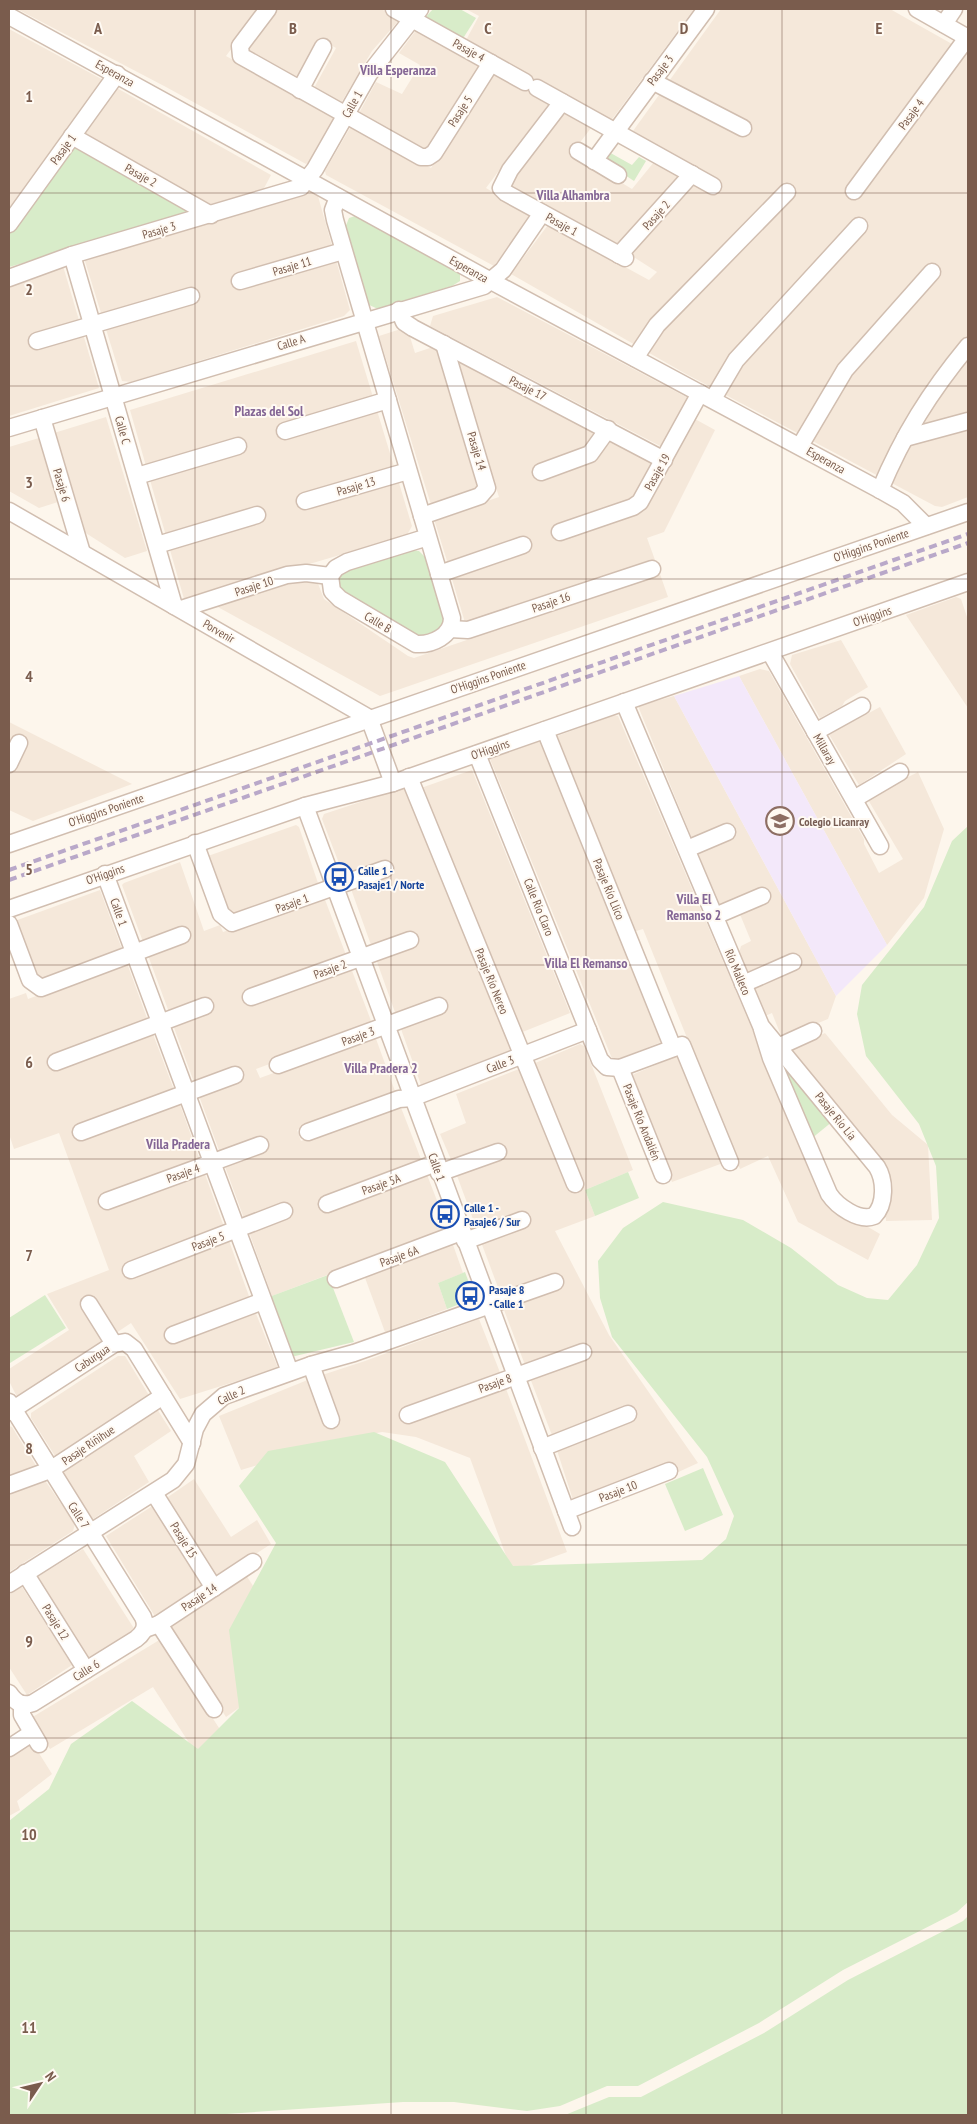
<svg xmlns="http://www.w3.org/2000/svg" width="977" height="2124" font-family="'PT Sans Narrow',sans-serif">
	<rect width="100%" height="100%" fill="#fdf6ec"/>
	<g fill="#f5e8da">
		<path d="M 17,9 L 261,9 L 226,56 L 333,116 L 334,120 L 310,162 L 306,164 L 166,87 Z"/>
		<path d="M 276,9 L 381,9 L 400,19 L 372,51 L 341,103 L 314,88 L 336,48 L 322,40 L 297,80 L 246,51 L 246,48 Z"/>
		<path d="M 466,9 L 694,9 L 610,122 L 465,42 L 479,16 Z"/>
		<path d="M 721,9 L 890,9 L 968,53 L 968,497 L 942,507 L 935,506 L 686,374 L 511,274 L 548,225 L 649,280 L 657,272 L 629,254 L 696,184 L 634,135 L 633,131 Z"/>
		<path d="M 9,29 L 107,82 L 9,217 Z"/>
		<path d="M 417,29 L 478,65 L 480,70 L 427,153 L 358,115 L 376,82 L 402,94 L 420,65 L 399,53 Z"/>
		<path d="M 494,73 L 550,102 L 486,188 L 531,215 L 494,266 L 326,175 L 325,171 L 350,128 L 353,128 L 431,168 Z"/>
		<path d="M 115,87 L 271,175 L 262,192 L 212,208 L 85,135 L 83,132 Z"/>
		<path d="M 566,114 L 591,128 L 572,153 L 632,189 L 654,162 L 681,176 L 616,247 L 507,186 L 561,115 Z"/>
		<path d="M 316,189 L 350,310 L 344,316 L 131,382 L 122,381 L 84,258 Z"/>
		<path d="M 63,266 L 99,388 L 9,416 L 9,282 Z"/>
		<path d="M 497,297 L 690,399 L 664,448 L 430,326 L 433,316 Z"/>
		<path d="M 407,327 L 415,353 L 436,346 L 480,488 L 432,508 L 379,336 Z"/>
		<path d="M 356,341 L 412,526 L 407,535 L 189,600 L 184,599 L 130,410 Z"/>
		<path d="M 452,354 L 596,430 L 597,435 L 591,445 L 536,467 L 540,481 L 595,462 L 611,441 L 654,460 L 634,499 L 553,528 L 558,541 L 644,511 L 695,419 L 715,430 L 664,532 L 647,538 L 655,560 L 466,626 L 452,579 L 532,550 L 527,537 L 448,564 L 434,519 L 499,497 Z"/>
		<path d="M 106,417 L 147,551 L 125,558 L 81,530 L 54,433 Z"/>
		<path d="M 39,438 L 58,502 L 39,508 L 9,491 L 9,447 Z"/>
		<path d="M 660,574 L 668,597 L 380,696 L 216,606 L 293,582 L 317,581 L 324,599 L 408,656 L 414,658 Z"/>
		<path d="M 956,597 L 961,599 L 968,620 L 968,708 L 906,615 Z"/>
		<path d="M 841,640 L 868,687 L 845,701 L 842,706 L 820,718 L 790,664 L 792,655 Z"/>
		<path d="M 760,669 L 769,671 L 864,839 L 864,844 L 879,873 L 903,859 L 867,798 L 918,772 L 944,829 L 924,898 L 887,945 L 739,676 Z"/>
		<path d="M 674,696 L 836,996 L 828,1019 L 782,1038 L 772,1013 L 765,1016 L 739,953 L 741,946 L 751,941 L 739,912 L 720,907 L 638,706 Z"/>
		<path d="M 880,707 L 906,754 L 859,785 L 827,731 L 848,720 L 854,721 Z"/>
		<path d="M 614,715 L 618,716 L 826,1202 L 880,1234 L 868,1260 L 798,1222 L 768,1156 L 740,1169 L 643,929 L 633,932 L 555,737 Z"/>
		<path d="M 9,722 L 132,784 L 33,821 L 9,810 Z"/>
		<path d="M 543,739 L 664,1041 L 613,1061 L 490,759 Z"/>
		<path d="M 472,770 L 570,1013 L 520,1033 L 421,788 Z"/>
		<path d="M 406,787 L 512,1049 L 511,1052 L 421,1085 L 351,889 L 392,875 L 389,865 L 345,879 L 322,819 L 324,814 Z"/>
		<path d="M 296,825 L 299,827 L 319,886 L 228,916 L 208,856 Z"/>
		<path d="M 180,862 L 204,931 L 220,925 L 223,932 L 324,897 L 373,1026 L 256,1069 L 260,1078 L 375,1036 L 396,1094 L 297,1130 L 301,1141 L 400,1105 L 448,1229 L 272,1296 L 249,1232 L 290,1217 L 286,1206 L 245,1221 L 173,1025 L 213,1011 L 210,1000 L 170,1015 L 122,885 L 124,883 Z"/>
		<path d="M 100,890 L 123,952 L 43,982 L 32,978 L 12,922 Z"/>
		<path d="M 127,963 L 148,1021 L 49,1058 L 53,1071 L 153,1034 L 174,1090 L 75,1127 L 179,1102 L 250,1299 L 278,1368 L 180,1399 L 131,1323 L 116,1333 L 93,1296 L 82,1302 L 104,1341 L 17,1397 L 9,1381 L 9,1369 L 69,1330 L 47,1294 L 109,1270 L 59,1133 L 14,1149 L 9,1134 L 9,999 L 26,993 L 28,999 Z"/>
		<path d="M 825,1033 L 892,1115 L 928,1145 L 932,1220 L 886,1221 L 883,1166 L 792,1049 Z"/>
		<path d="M 580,1044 L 584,1046 L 633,1170 L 585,1190 L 595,1216 L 555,1231 L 609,1335 L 698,1463 L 674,1474 L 574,1503 L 553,1438 L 504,1310 L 560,1288 L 557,1278 L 502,1298 L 481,1242 L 530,1223 L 526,1213 L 477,1230 L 456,1173 L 504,1154 L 500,1144 L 452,1162 L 440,1134 L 466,1123 L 456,1094 L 519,1069 L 569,1192 L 583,1187 L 533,1064 Z"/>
		<path d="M 679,1055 L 723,1163 L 672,1182 L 631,1079 L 632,1075 Z"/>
		<path d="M 452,1242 L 463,1273 L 438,1283 L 447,1309 L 385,1332 L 364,1275 Z"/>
		<path d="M 479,1319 L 501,1375 L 399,1411 L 403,1422 L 505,1386 L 567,1552 L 512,1572 L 470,1458 L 416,1437 L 382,1432 L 350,1438 L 241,1470 L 219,1416 L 310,1379 L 365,1361 Z"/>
		<path d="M 118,1356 L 125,1356 L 150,1397 L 57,1459 L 31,1418 L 31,1413 Z"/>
		<path d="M 157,1409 L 171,1431 L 134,1456 L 149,1482 L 93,1519 L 62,1472 Z"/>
		<path d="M 9,1426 L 12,1427 L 38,1469 L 9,1479 Z"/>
		<path d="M 44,1479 L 75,1524 L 73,1531 L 9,1572 L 9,1491 Z"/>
		<path d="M 194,1479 L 231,1537 L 257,1520 L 271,1544 L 219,1578 L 214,1578 L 167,1501 L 168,1497 Z"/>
		<path d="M 154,1505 L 204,1584 L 156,1618 L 106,1536 Z"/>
		<path d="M 83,1549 L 135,1630 L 88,1660 L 36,1578 Z"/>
		<path d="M 246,1575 L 268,1609 L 247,1702 L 226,1717 L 168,1626 Z"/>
		<path d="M 22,1587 L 72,1665 L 27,1695 L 9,1667 L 9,1595 Z"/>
		<path d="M 161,1639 L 221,1731 L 195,1752 L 153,1687 L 50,1749 L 31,1718 Z"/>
		<path d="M 32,1742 L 52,1774 L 17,1801 L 20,1810 L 9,1816 L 9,1757 Z"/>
	</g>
	<path fill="#f3e8fa" d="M 739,676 L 887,945 L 836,996 L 674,696 Z"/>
	<g fill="#d8ecc9">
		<path d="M 433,9 L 460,9 L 476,18 L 462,40 L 425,18 Z"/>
		<path d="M 76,145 L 194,209 L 193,215 L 9,267 L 9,230 L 62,155 Z"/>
		<path d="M 607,151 L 632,165 L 639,157 L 646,161 L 634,181 L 601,159 Z"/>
		<path d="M 358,215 L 460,273 L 460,281 L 452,286 L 378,309 L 367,304 L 345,228 L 349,218 Z"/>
		<path d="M 410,550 L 419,551 L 425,557 L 444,618 C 442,631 432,634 420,637 L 346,593 L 340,588 L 337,581 L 343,572 Z"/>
		<path d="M 968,826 L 968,1902 L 957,1912 L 843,1970 L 759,2023 L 638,2086 L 607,2086 L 560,2106 L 527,2111 L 454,2102 L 403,2102 L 211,2115 L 9,2115 L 9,1821 L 49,1789 L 71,1744 L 132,1701 L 198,1749 L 239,1708 L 229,1630 L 276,1543 L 239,1486 L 268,1451 L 374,1432 L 445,1462 L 513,1566 L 702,1560 L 726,1539 L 734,1516 L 707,1457 L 612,1337 L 600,1298 L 598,1261 L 623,1228 L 663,1202 L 743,1220 L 791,1248 L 838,1285 L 867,1298 L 888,1300 L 917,1265 L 939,1218 L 936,1166 L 919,1124 L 866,1056 L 857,1014 L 862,985 L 924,907 L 952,841 Z"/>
		<path d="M 777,1059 L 833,1121 L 811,1139 Z"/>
		<path d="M 628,1172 L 639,1198 L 595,1216 L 585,1190 Z"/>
		<path d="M 465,1272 L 474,1296 L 472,1299 L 447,1309 L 438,1283 Z"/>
		<path d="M 328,1275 L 354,1342 L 291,1357 L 269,1297 Z"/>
		<path d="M 45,1295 L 66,1328 L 10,1363 L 9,1318 Z"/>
		<path d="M 703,1468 L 723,1515 L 685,1531 L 665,1484 Z"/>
		<path d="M 968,1916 L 968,2115 L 565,2115 L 609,2097 L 641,2097 L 764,2033 L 848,1980 L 963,1921 Z"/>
	</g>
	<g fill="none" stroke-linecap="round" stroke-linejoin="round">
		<defs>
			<g id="minor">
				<path d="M 268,9 L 240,46 L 241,56 L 421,157 L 428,157 L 434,153 L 491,63"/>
				<path d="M 394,9 L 525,82"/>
				<path d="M 917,9 L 968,38"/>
				<path d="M 9,16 L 491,281 L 880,490 L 903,503 L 926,526"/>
				<path d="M 944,24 L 954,9"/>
				<path d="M 652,81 L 743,128"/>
				<path d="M 537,88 L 713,186"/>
				<path d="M 300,90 L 323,47"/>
				<path d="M 562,102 L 510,170 L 501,188 L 506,193 L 625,258"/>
				<path d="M 72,136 L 211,215"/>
				<path d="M 578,151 L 618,175"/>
				<path d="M 594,161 L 706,9"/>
				<path d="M 854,191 L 967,38"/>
				<path d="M 338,197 L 333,210 L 335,220 L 452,618 C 452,636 432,645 416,644 L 340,599 L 332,591 L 330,576 L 336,568 L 347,562 L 428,537"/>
				<path d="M 9,224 L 117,74"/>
				<path d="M 72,255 L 174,606"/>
				<path d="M 619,255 L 692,174"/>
				<path d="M 9,278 L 72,255 L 301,187 L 315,169 L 369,74 L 420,9"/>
				<path d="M 240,281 L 343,251"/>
				<path d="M 399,310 L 404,322 L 413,328 L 664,460"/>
				<path d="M 37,341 L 191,296"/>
				<path d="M 635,358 L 657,325 L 787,192"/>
				<path d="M 713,399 L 736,360 L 859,226"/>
				<path d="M 42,418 L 82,553"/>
				<path d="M 9,428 L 484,286 L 503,270 L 542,213"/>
				<path d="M 285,431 L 388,400"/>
				<path d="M 905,438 L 968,421"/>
				<path d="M 800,446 L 845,370 L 932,272"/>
				<path d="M 541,472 L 590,454 L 608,429"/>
				<path d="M 137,476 L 238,446"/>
				<path d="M 880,490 C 903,435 930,392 968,346"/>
				<path d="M 305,501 L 408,471"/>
				<path d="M 9,511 L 369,718 L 393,783"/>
				<path d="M 422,516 L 480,496 L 487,488 L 444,344"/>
				<path d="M 560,532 L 633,507 L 640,502 L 700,393"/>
				<path d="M 157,545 L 257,515"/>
				<path d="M 439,574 L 523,545"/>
				<path d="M 181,609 L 287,575 L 306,573 L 330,576"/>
				<path d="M 450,629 L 468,630 L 652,569"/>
				<path d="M 770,652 L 880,846"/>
				<path d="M 624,702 L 761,1026 L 771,1058 L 829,1194 C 837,1206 859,1222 874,1216 C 886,1204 885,1180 877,1167 L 761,1026"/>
				<path d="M 545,730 L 673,1048"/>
				<path d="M 815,732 L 862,706"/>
				<path d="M 477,754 L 600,1060 L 607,1067 L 620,1068 L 682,1045 L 730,1162"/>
				<path d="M 9,764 L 19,743"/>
				<path d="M 409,777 L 575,1184"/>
				<path d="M 854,799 L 900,772"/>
				<path d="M 305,806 L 572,1527"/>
				<path d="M 195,843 L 221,914 L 232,923 L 385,869"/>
				<path d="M 9,844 L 968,512"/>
				<path d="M 687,849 L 727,832"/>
				<path d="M 105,874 L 290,1372"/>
				<path d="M 9,909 L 305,806 L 393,783 L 968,582"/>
				<path d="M 715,916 L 762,896"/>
				<path d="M 9,924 L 30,980 L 41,988 L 182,935"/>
				<path d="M 743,984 L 793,962"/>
				<path d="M 251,997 L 410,940"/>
				<path d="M 780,1046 L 813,1031"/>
				<path d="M 56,1062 L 205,1006"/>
				<path d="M 278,1065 L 439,1006"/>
				<path d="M 620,1068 L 663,1175"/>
				<path d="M 81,1132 L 235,1075"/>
				<path d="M 308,1132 L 399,1099 L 412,1098 L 588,1030"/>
				<path d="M 439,1173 L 498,1152"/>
				<path d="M 107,1201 L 260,1145"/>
				<path d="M 327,1204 L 436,1163"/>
				<path d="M 465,1241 L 522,1220"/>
				<path d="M 131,1270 L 284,1211"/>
				<path d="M 336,1279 L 461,1232"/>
				<path d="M 89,1304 L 114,1344"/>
				<path d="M 173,1335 L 263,1301"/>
				<path d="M 311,1365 L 331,1420"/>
				<path d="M 9,1402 L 143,1617 C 147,1626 144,1633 136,1639 L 33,1703 C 22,1707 15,1702 9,1693"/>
				<path d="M 9,1412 L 114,1344 L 125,1342 L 134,1349 L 192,1443"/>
				<path d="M 408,1415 L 583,1352"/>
				<path d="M 542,1448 L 628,1414"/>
				<path d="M 9,1485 L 50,1470 L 163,1396"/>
				<path d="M 154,1493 L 214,1588"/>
				<path d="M 566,1511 L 669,1471"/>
				<path d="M 25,1573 L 86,1670"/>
				<path d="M 9,1584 L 173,1480 L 186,1464 L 195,1429 L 203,1414 L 224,1396 L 311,1365 L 354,1353 L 555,1282"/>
				<path d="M 159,1624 L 214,1709"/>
				<path d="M 145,1629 L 159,1624 L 253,1562"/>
				<path d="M 22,1704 L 22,1715 L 39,1744"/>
				<path d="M 9,1748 L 32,1733"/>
			</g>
		</defs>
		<use href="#minor" stroke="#d1beb0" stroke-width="19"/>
		<use href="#minor" stroke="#fff" stroke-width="16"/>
		<g stroke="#b9a8c9" stroke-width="4" stroke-dasharray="8 5" stroke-linecap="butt">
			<path d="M 9,870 L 968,534"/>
			<path d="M 9,880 L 968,543"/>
		</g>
	</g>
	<path fill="none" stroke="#7a5c4d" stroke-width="1" stroke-opacity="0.55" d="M 195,9 L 195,2115M 391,9 L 391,2115M 586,9 L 586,2115M 782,9 L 782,2115M 9,193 L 968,193M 9,386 L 968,386M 9,579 L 968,579M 9,772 L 968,772M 9,965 L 968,965M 9,1159 L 968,1159M 9,1352 L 968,1352M 9,1545 L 968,1545M 9,1738 L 968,1738M 9,1931 L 968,1931"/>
	<defs>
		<symbol id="school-ring" viewBox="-11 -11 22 22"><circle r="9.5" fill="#fffaf3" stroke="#8d6e63" stroke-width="1.5"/><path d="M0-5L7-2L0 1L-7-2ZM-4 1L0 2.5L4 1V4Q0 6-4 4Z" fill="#8d6e63"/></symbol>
		<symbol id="bus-ring" viewBox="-11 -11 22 22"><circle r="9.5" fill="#fffaf3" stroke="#1a4fb4" stroke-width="1.5"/><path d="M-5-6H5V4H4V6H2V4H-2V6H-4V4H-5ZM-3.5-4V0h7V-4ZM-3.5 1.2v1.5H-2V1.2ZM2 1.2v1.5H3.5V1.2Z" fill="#1a4fb4"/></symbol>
	</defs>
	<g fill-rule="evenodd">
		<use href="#school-ring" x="764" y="805" width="32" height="32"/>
		<use href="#bus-ring" x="323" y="861" width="32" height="32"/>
		<use href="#bus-ring" x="429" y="1198" width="32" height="32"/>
		<use href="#bus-ring" x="454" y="1280" width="32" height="32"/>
	</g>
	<g text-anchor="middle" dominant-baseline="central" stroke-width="4" stroke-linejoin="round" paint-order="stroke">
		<g font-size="12" fill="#7a5c4d" stroke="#fffaf3">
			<text transform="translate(469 50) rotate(29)">Pasaje 4</text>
			<text transform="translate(660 70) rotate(-53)">Pasaje 3</text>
			<text transform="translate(115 73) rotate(29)">Esperanza</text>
			<text transform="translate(352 104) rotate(-60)">Calle 1</text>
			<text transform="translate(460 111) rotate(-57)">Pasaje 5</text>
			<text transform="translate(911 114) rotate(-54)">Pasaje 4</text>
			<text transform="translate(63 149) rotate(-54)">Pasaje 1</text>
			<text transform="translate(141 175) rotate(29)">Pasaje 2</text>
			<text transform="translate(656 215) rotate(-48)">Pasaje 2</text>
			<text transform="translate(562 224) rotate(29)">Pasaje 1</text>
			<text transform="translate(159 230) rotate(-16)">Pasaje 3</text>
			<text transform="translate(292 266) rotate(-17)">Pasaje 11</text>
			<text transform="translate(469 269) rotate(29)">Esperanza</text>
			<text transform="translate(291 342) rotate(-17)">Calle A</text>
			<text transform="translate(528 388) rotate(27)">Pasaje 17</text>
			<text transform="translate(123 430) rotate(74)">Calle C</text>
			<text transform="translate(477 451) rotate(73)">Pasaje 14</text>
			<text transform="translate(826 460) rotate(29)">Esperanza</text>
			<text transform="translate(657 472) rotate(-61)">Pasaje 19</text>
			<text transform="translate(62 485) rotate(73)">Pasaje 6</text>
			<text transform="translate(356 486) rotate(-16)">Pasaje 13</text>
			<text transform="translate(871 545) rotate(-19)">O'Higgins Poniente</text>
			<text transform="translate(254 586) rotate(-18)">Pasaje 10</text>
			<text transform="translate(551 602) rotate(-19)">Pasaje 16</text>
			<text transform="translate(872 616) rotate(-19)">O'Higgins</text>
			<text transform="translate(378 622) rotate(31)">Calle B</text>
			<text transform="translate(219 631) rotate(30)">Porvenir</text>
			<text transform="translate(488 677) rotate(-19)">O'Higgins Poniente</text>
			<text transform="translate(490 749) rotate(-19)">O'Higgins</text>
			<text transform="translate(825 749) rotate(60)">Millaray</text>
			<text transform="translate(106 810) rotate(-19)">O'Higgins Poniente</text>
			<text transform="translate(105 874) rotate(-19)">O'Higgins</text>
			<text transform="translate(609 889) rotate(68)">Pasaje Río Llico</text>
			<text transform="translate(292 903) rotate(-20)">Pasaje 1</text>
			<text transform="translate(539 907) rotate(68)">Calle Río Claro</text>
			<text transform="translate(119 912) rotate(70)">Calle 1</text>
			<text transform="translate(330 969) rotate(-20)">Pasaje 2</text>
			<text transform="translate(738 972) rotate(67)">Río Malleco</text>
			<text transform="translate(492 981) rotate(68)">Pasaje Río Nereo</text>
			<text transform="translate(358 1036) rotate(-20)">Pasaje 3</text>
			<text transform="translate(500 1064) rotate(-21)">Calle 3</text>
			<text transform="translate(836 1116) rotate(51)">Pasaje Río Lía</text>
			<text transform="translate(642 1122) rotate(68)">Pasaje Río Andalién</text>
			<text transform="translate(437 1167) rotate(70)">Calle 1</text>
			<text transform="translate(183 1173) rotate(-20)">Pasaje 4</text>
			<text transform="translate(381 1184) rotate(-20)">Pasaje 5A</text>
			<text transform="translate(208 1241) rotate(-21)">Pasaje 5</text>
			<text transform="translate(399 1256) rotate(-20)">Pasaje 6A</text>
			<text transform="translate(92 1358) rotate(-34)">Caburgua</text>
			<text transform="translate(495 1383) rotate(-20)">Pasaje 8</text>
			<text transform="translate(231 1395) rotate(-25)">Calle 2</text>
			<text transform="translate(88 1445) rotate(-34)">Pasaje Riñihue</text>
			<text transform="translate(618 1491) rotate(-21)">Pasaje 10</text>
			<text transform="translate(79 1515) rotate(57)">Calle 7</text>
			<text transform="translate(184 1540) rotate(58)">Pasaje 15</text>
			<text transform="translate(199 1597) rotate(-34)">Pasaje 14</text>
			<text transform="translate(56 1622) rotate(58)">Pasaje 12</text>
			<text transform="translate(86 1670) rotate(-32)">Calle 6</text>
		</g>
		<g font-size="12" font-weight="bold" fill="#785e54" stroke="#fffaf3" text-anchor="start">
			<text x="799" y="821">Colegio Licanray</text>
		</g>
		<g font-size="12" font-weight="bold" fill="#164399" stroke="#fffaf3" text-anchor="start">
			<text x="358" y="870">Calle 1 -<tspan x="358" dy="14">Pasaje1 / Norte</tspan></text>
			<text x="464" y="1207">Calle 1 -<tspan x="464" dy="14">Pasaje6 / Sur</tspan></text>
			<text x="489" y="1289">Pasaje 8<tspan x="489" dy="14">- Calle 1</tspan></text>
		</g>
		<g font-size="14" font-weight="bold" fill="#846695" stroke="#fffaf3">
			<text x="398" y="70">Villa Esperanza</text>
			<text x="573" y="195">Villa Alhambra</text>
			<text x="269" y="411">Plazas del Sol</text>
			<text x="694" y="899">Villa El<tspan x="694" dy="16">Remanso 2</tspan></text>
			<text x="586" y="963">Villa El Remanso</text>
			<text x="381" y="1068">Villa Pradera 2</text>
			<text x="178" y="1144">Villa Pradera</text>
		</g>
	</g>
	<g font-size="16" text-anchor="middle" font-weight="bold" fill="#7a5c4d" stroke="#fffaf3" stroke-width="4" stroke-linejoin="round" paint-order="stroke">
		<text x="98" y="34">A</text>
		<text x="293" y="34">B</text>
		<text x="488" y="34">C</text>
		<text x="684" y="34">D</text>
		<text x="879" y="34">E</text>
		<text x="29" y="102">1</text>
		<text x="29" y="295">2</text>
		<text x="29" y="488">3</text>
		<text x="29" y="682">4</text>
		<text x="29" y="875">5</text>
		<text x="29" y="1068">6</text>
		<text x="29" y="1261">7</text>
		<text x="29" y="1454">8</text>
		<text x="29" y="1647">9</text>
		<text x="29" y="1840">10</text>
		<text x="29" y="2033">11</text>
	</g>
	<rect width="977" height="2124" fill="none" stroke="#7a5c4d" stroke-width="20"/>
	<g transform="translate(40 2084) rotate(55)" stroke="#fffaf3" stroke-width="4" paint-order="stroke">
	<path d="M0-4L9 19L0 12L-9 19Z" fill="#7a5c4d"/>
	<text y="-8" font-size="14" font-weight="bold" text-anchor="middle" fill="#7a5c4d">N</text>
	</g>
</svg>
